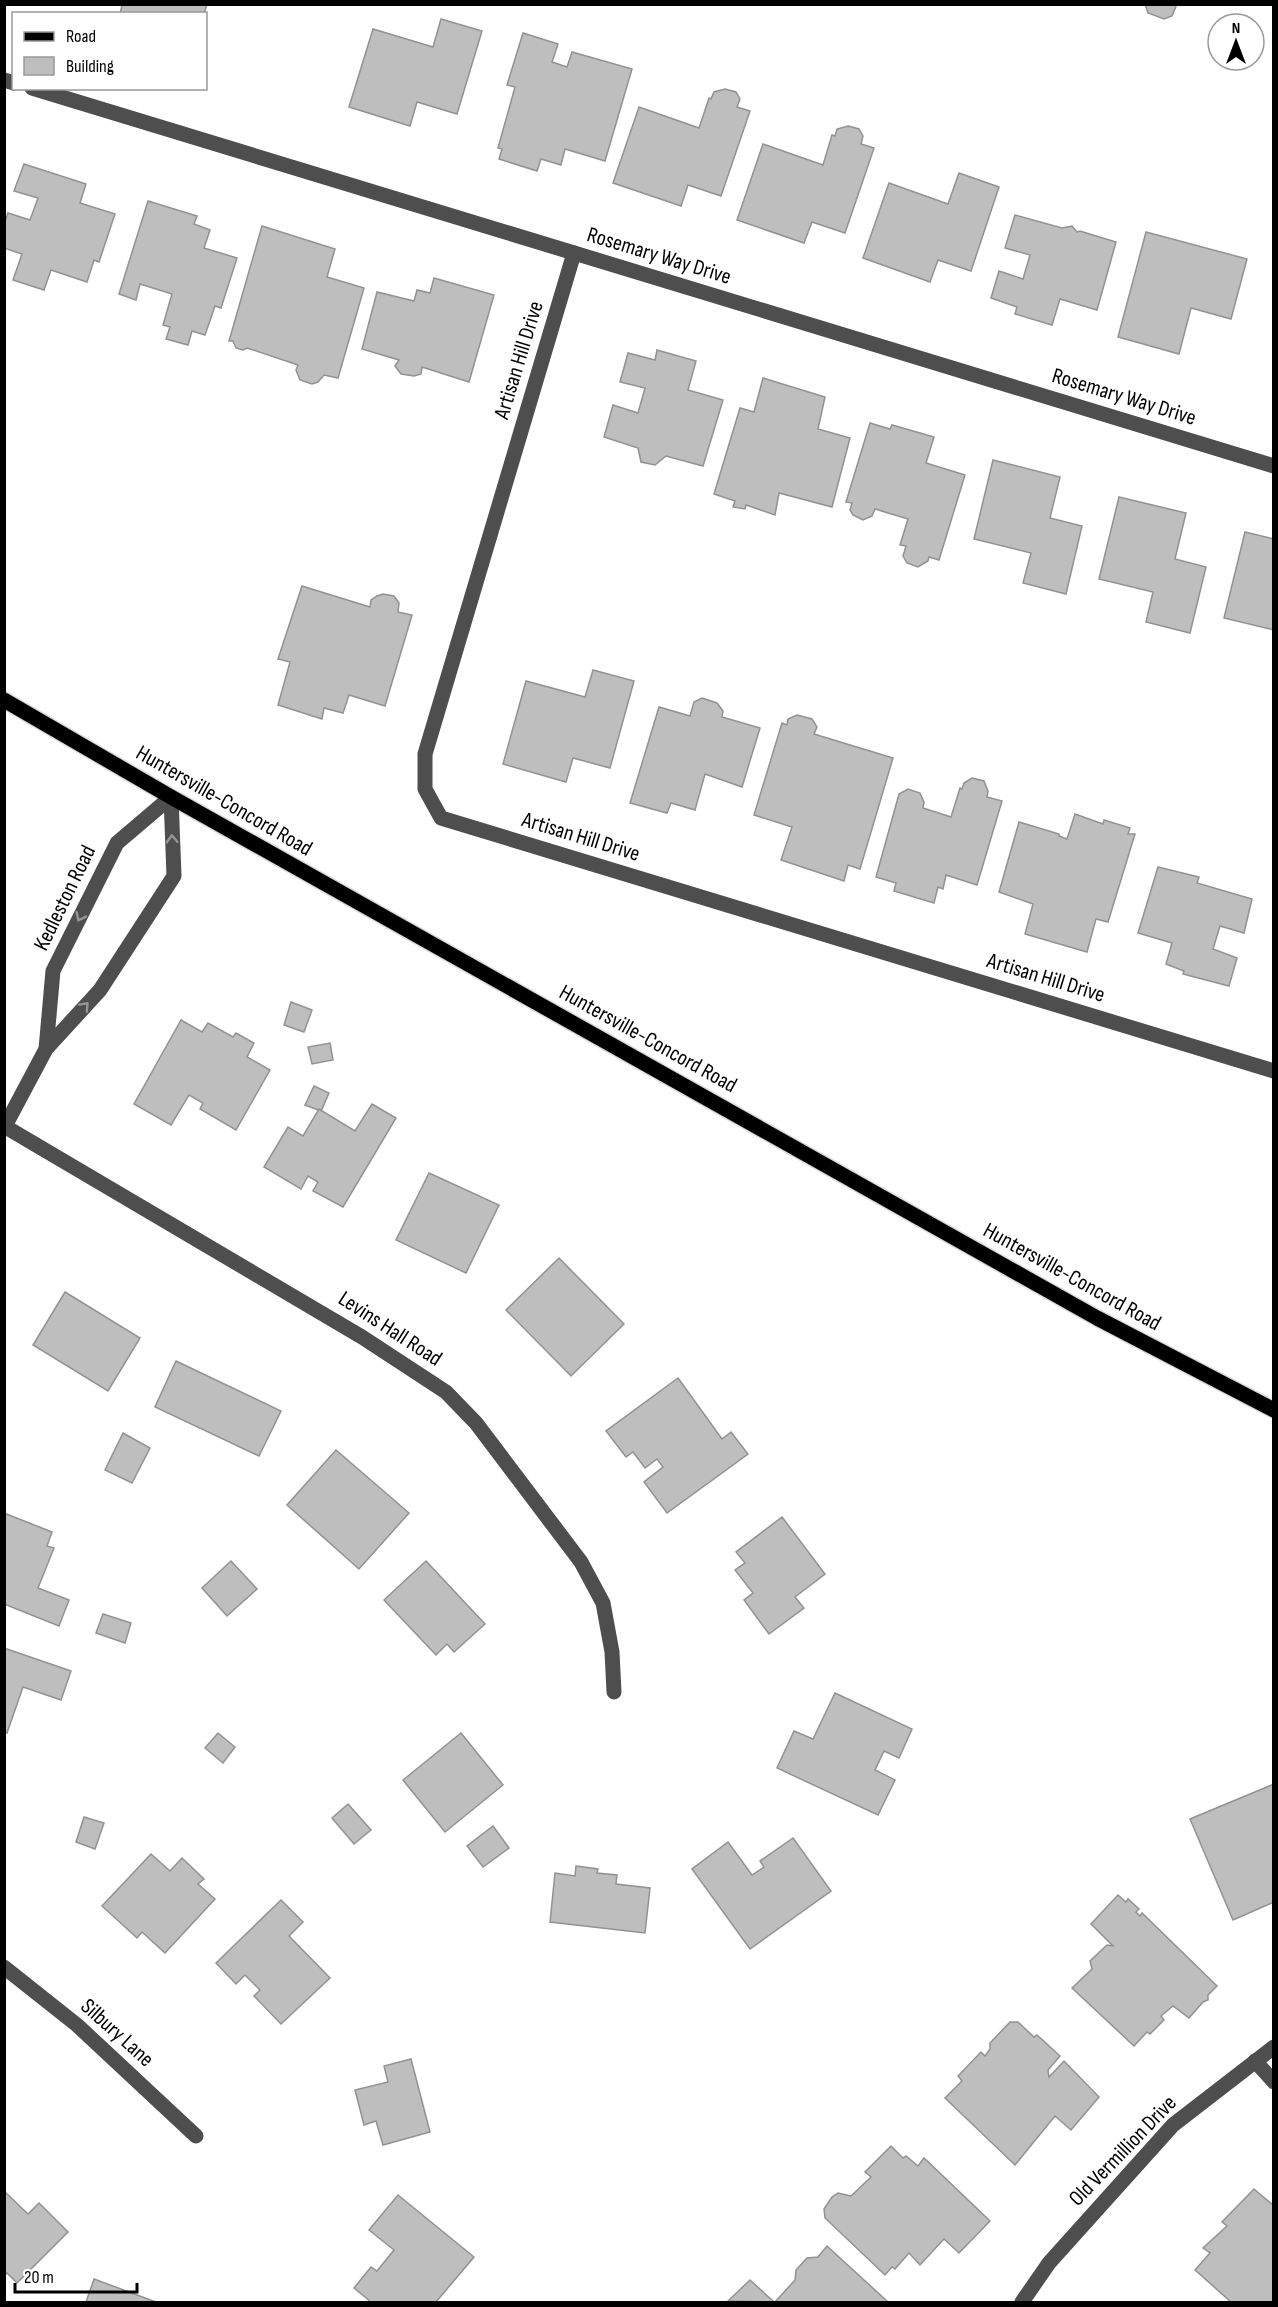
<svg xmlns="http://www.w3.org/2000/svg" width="1278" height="2307" font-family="'Sofia Sans Condensed',sans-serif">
	<rect width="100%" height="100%" fill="#fff"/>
	<g fill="#bebebe" stroke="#929292" stroke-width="1.5">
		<path d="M 120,4 L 207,4 L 204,14 L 120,14 L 122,5 Z"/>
		<path d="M 1145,4 L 1177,4 L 1172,16 L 1164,19 L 1148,13 Z"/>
		<path d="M 441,19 L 482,31 L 457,114 L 417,102 L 410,126 L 349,107 L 373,29 L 433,47 Z"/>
		<path d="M 523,33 L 558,44 L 552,62 L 567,67 L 572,52 L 632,69 L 605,161 L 565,149 L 561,165 L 541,159 L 537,171 L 499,159 L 502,149 L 498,148 L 515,87 L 507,85 Z"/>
		<path d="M 725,89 L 736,92 L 740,99 L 737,107 L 750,111 L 721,196 L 688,185 L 681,206 L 613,183 L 639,107 L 699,128 L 709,98 L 711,99 L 714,92 Z"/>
		<path d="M 848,126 L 859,129 L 863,136 L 861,144 L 874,148 L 845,233 L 812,222 L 804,243 L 737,220 L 763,144 L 823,165 L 832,135 L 835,136 L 837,129 Z"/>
		<path d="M 24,164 L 86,184 L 80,203 L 115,214 L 99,262 L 94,260 L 87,282 L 51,270 L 44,290 L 13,280 L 22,254 L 4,248 L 4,224 L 8,213 L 30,220 L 38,198 L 14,191 Z"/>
		<path d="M 959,173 L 999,187 L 971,271 L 938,260 L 930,282 L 863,258 L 889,183 L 948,204 Z"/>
		<path d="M 148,201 L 197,216 L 194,224 L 210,230 L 204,248 L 237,258 L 221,308 L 215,306 L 205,335 L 192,331 L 188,345 L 166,339 L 170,327 L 163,325 L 172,294 L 140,284 L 136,300 L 119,294 Z"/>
		<path d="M 1015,215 L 1062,228 L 1072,226 L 1077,232 L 1080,231 L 1116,242 L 1097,310 L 1060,299 L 1052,325 L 1015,314 L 1017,307 L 991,298 L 999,271 L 1023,279 L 1030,255 L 1005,248 Z"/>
		<path d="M 262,226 L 335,249 L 327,277 L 364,288 L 338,378 L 324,375 L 318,382 L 312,384 L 300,380 L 296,370 L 298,365 L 247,348 L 243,350 L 236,348 L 233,341 L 229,341 Z"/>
		<path d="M 1146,232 L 1247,259 L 1231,319 L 1191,308 L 1179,354 L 1118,337 Z"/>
		<path d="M 434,278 L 494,295 L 469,382 L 422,367 L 421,374 L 414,376 L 401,374 L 395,366 L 399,360 L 362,349 L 377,292 L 414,301 L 417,290 L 430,293 Z"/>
		<path d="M 657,350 L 696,361 L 688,390 L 723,400 L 703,466 L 666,456 L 655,465 L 641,462 L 638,448 L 604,437 L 613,405 L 638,413 L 645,388 L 620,382 L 628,353 L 655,360 Z"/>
		<path d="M 763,378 L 825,397 L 818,429 L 850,438 L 832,507 L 779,493 L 775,515 L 746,505 L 745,509 L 733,507 L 735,501 L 714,494 L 740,408 L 754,412 Z"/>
		<path d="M 870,423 L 890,429 L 892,425 L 934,437 L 926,463 L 965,475 L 939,560 L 929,557 L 928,561 L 918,567 L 907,563 L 903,556 L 906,546 L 900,545 L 908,519 L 875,509 L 872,516 L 863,520 L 853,515 L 850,510 L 852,503 L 846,502 Z"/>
		<path d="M 993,460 L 1060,477 L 1050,518 L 1082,526 L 1066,594 L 1023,583 L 1031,553 L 974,539 Z"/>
		<path d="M 1119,497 L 1186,513 L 1175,559 L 1206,567 L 1190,633 L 1146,622 L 1153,592 L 1099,579 Z"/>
		<path d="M 1245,532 L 1274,539 L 1274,630 L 1224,618 Z"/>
		<path d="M 302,586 L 370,607 L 371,600 L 377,596 L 383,594 L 394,596 L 399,603 L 398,612 L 412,615 L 385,706 L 349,695 L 343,713 L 324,708 L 322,719 L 278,705 L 290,662 L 278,659 Z"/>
		<path d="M 593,670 L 634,681 L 610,768 L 573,758 L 566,782 L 503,764 L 526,681 L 585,697 Z"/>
		<path d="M 702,698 L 717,703 L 723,711 L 722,717 L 760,728 L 742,787 L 705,774 L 695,810 L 671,803 L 667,813 L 630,803 L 659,707 L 690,716 L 694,702 Z"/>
		<path d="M 797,715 L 812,719 L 817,727 L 814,734 L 893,758 L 860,869 L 848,865 L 844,881 L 781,860 L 792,827 L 754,815 L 782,723 L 787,725 L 788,719 Z"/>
		<path d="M 972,778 L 984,781 L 988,791 L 987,797 L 1002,801 L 977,885 L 946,875 L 943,889 L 938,887 L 934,903 L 894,891 L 896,883 L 876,877 L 899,794 L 908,789 L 920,793 L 924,802 L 923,808 L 951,817 L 960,788 L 962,789 L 964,783 Z"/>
		<path d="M 1075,814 L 1103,824 L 1104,820 L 1130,828 L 1128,834 L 1135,834 L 1108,922 L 1096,919 L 1087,952 L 1025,934 L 1033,904 L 999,892 L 1019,822 L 1059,834 L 1059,836 L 1067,839 Z"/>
		<path d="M 1158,867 L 1199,877 L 1197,883 L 1252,899 L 1244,933 L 1220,926 L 1213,949 L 1237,958 L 1229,986 L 1183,974 L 1184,971 L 1166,964 L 1172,943 L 1138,933 Z"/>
		<path d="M 291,1002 L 312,1010 L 304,1032 L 284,1025 Z"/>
		<path d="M 181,1020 L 202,1032 L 208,1023 L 233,1037 L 236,1033 L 254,1043 L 247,1057 L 270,1070 L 236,1130 L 200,1109 L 203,1103 L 189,1095 L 171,1125 L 134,1104 Z"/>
		<path d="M 330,1043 L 333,1060 L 312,1064 L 308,1047 Z"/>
		<path d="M 314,1086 L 329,1093 L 321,1111 L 305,1105 Z"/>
		<path d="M 372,1104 L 396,1118 L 343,1207 L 313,1191 L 318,1182 L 308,1176 L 301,1189 L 264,1167 L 288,1127 L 303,1136 L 319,1109 L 355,1131 Z"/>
		<path d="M 429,1173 L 499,1205 L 466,1273 L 396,1240 Z"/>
		<path d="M 559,1258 L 624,1324 L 571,1376 L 506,1310 Z"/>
		<path d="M 65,1292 L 140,1338 L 108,1391 L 33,1345 Z"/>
		<path d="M 176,1361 L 281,1411 L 259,1456 L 155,1407 Z"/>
		<path d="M 678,1378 L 722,1439 L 731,1432 L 748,1454 L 667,1513 L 644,1482 L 663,1467 L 657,1459 L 645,1468 L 633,1452 L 626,1457 L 606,1431 Z"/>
		<path d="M 123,1433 L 150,1448 L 132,1483 L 105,1470 Z"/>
		<path d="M 336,1450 L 409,1513 L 359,1569 L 287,1505 Z"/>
		<path d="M 4,1513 L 52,1532 L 47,1546 L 54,1548 L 38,1588 L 69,1600 L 59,1626 L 4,1604 Z"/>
		<path d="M 782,1517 L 825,1574 L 795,1597 L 804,1608 L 769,1634 L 744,1600 L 753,1593 L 735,1570 L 745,1563 L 736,1552 Z"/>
		<path d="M 231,1561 L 257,1589 L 227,1616 L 202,1588 Z"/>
		<path d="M 426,1561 L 485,1624 L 454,1652 L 447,1644 L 436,1655 L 384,1600 Z"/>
		<path d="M 103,1614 L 131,1623 L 125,1643 L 96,1633 Z"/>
		<path d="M 4,1648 L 71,1671 L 61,1700 L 23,1687 L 7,1733 L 4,1732 Z"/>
		<path d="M 835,1693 L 912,1729 L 899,1758 L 884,1751 L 875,1770 L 895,1780 L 878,1815 L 777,1768 L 794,1731 L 813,1739 Z"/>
		<path d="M 218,1733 L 235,1747 L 223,1763 L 205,1748 Z"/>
		<path d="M 461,1733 L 503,1785 L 445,1832 L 403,1780 Z"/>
		<path d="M 1274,1784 L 1274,1902 L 1233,1920 L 1190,1819 Z"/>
		<path d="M 348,1804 L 371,1830 L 354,1844 L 332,1818 Z"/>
		<path d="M 84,1817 L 104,1823 L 95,1849 L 76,1842 Z"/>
		<path d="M 493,1826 L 509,1848 L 483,1867 L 467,1846 Z"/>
		<path d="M 793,1838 L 831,1891 L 750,1949 L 692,1869 L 728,1842 L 752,1875 L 764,1867 L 760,1861 Z"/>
		<path d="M 151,1854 L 170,1871 L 182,1858 L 204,1879 L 198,1884 L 215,1899 L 165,1953 L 142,1932 L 137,1938 L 102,1906 Z"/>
		<path d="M 576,1866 L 598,1869 L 597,1873 L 617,1875 L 616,1884 L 650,1888 L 645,1933 L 550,1922 L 555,1873 L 575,1876 Z"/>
		<path d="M 1118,1895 L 1126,1902 L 1128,1899 L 1139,1909 L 1136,1912 L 1140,1916 L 1142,1913 L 1217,1986 L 1208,1995 L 1208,2000 L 1203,2002 L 1189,2018 L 1173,2006 L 1161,2016 L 1164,2020 L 1150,2034 L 1147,2032 L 1134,2046 L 1072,1988 L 1092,1969 L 1090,1961 L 1107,1945 L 1113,1946 L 1091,1924 Z"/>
		<path d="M 281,1900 L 303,1922 L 289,1936 L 330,1978 L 281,2024 L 254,1996 L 260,1990 L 245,1975 L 236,1984 L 216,1963 Z"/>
		<path d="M 1010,2022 L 1018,2022 L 1034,2037 L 1037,2035 L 1060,2056 L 1048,2070 L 1049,2077 L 1064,2061 L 1099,2097 L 1071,2130 L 1055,2116 L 1015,2165 L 945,2098 L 962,2081 L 958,2076 L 981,2052 L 985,2056 L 990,2049 L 990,2043 Z"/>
		<path d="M 411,2059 L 430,2132 L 383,2145 L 376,2121 L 364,2125 L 355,2090 L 388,2082 L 384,2066 Z"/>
		<path d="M 891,2146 L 903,2158 L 906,2156 L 918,2166 L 924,2158 L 990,2221 L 959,2253 L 944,2239 L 920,2265 L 909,2253 L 895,2269 L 892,2267 L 885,2275 L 825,2218 L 824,2209 L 832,2197 L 838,2193 L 851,2196 L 871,2177 L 865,2172 Z"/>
		<path d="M 1254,2189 L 1274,2206 L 1274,2302 L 1231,2302 L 1195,2270 L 1210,2253 L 1203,2248 L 1227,2226 L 1222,2222 Z"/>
		<path d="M 4,2191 L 28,2214 L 39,2203 L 68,2232 L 17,2283 L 7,2273 L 4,2276 Z"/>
		<path d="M 398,2195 L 474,2257 L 436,2302 L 371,2302 L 354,2288 L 371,2267 L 377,2271 L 394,2250 L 369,2230 Z"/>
		<path d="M 827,2246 L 888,2302 L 775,2302 L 795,2280 L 796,2270 L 807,2258 L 818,2257 Z"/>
		<path d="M 94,2279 L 156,2302 L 86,2302 Z"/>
		<path d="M 750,2280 L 774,2302 L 728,2301 Z"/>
	</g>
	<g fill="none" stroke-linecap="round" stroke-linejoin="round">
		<defs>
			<path id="major" d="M 4,700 L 171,797 L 1097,1318 L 1274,1410"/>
		</defs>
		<use href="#major" stroke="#dbdbdb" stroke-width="18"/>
		<g stroke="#4e4e4e" stroke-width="15">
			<path d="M 4,80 L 14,83"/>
			<path d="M 32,88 L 1274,466"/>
			<path d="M 574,253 L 425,754 L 425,789 L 441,818 L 1274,1071"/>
			<path d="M 4,1126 L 362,1337 L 446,1392 L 476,1423 L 581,1562 L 603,1603 L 612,1652 L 614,1692"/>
			<path d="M 4,1128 L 46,1049 L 100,990 L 174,876 L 171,797 L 117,843 L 53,971 L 46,1049"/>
			<path d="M 4,1967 L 77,2025 L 196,2136"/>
			<path d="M 1255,2061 L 1274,2082"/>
			<path d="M 1022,2302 L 1049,2263 L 1173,2125 L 1274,2047"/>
		</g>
		<use href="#major" stroke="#000" stroke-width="15"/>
	</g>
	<defs><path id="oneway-chevron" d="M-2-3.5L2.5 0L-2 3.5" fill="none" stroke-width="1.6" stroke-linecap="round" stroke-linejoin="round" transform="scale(1.5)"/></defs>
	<g stroke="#959595">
		<use href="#oneway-chevron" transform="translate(172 839) rotate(-92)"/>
		<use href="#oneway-chevron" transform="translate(80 917) rotate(116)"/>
		<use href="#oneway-chevron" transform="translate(85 1006) rotate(-47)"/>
	</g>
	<g text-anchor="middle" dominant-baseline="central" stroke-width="5" stroke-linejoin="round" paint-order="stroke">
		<g font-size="22" fill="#000" stroke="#fff">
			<text transform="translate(659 256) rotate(17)">Rosemary Way Drive</text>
			<text transform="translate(519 360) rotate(-73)">Artisan Hill Drive</text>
			<text transform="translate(1124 397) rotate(17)">Rosemary Way Drive</text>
			<text transform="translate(224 801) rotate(30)">Huntersville-Concord Road</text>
			<text transform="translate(581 837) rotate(17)">Artisan Hill Drive</text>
			<text transform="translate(65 898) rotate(-64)">Kedleston Road</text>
			<text transform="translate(1046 978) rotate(17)">Artisan Hill Drive</text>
			<text transform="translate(648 1039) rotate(29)">Huntersville-Concord Road</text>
			<text transform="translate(1072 1277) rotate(29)">Huntersville-Concord Road</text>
			<text transform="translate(390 1329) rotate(33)">Levins Hall Road</text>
			<text transform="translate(117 2033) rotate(42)">Silbury Lane</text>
			<text transform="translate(1123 2151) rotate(-46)">Old Vermillion Drive</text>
		</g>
	</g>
	<rect width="1278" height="2307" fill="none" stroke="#000000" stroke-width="12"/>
	<rect x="12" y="12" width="195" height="78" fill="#ffffff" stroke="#999999" stroke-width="1.5"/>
	<rect x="24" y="32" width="30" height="9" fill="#000000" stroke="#999999" stroke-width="1.5"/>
	<text x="66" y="42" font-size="18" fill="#000000">Road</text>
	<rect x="24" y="57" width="30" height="18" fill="#bebebe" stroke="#999999" stroke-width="1.5"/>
	<text x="66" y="72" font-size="18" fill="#000000">Building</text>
	<g transform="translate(1236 42)"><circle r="28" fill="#ffffff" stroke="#999999" stroke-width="1.5"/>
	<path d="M0-4.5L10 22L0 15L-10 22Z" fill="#000000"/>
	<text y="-9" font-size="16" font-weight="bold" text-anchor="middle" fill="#000000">N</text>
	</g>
	<path d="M15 2283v9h122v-9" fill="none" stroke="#000000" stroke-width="3"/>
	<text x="24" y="2283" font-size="18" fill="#000000" stroke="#ffffff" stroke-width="4.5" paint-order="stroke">20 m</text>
</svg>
